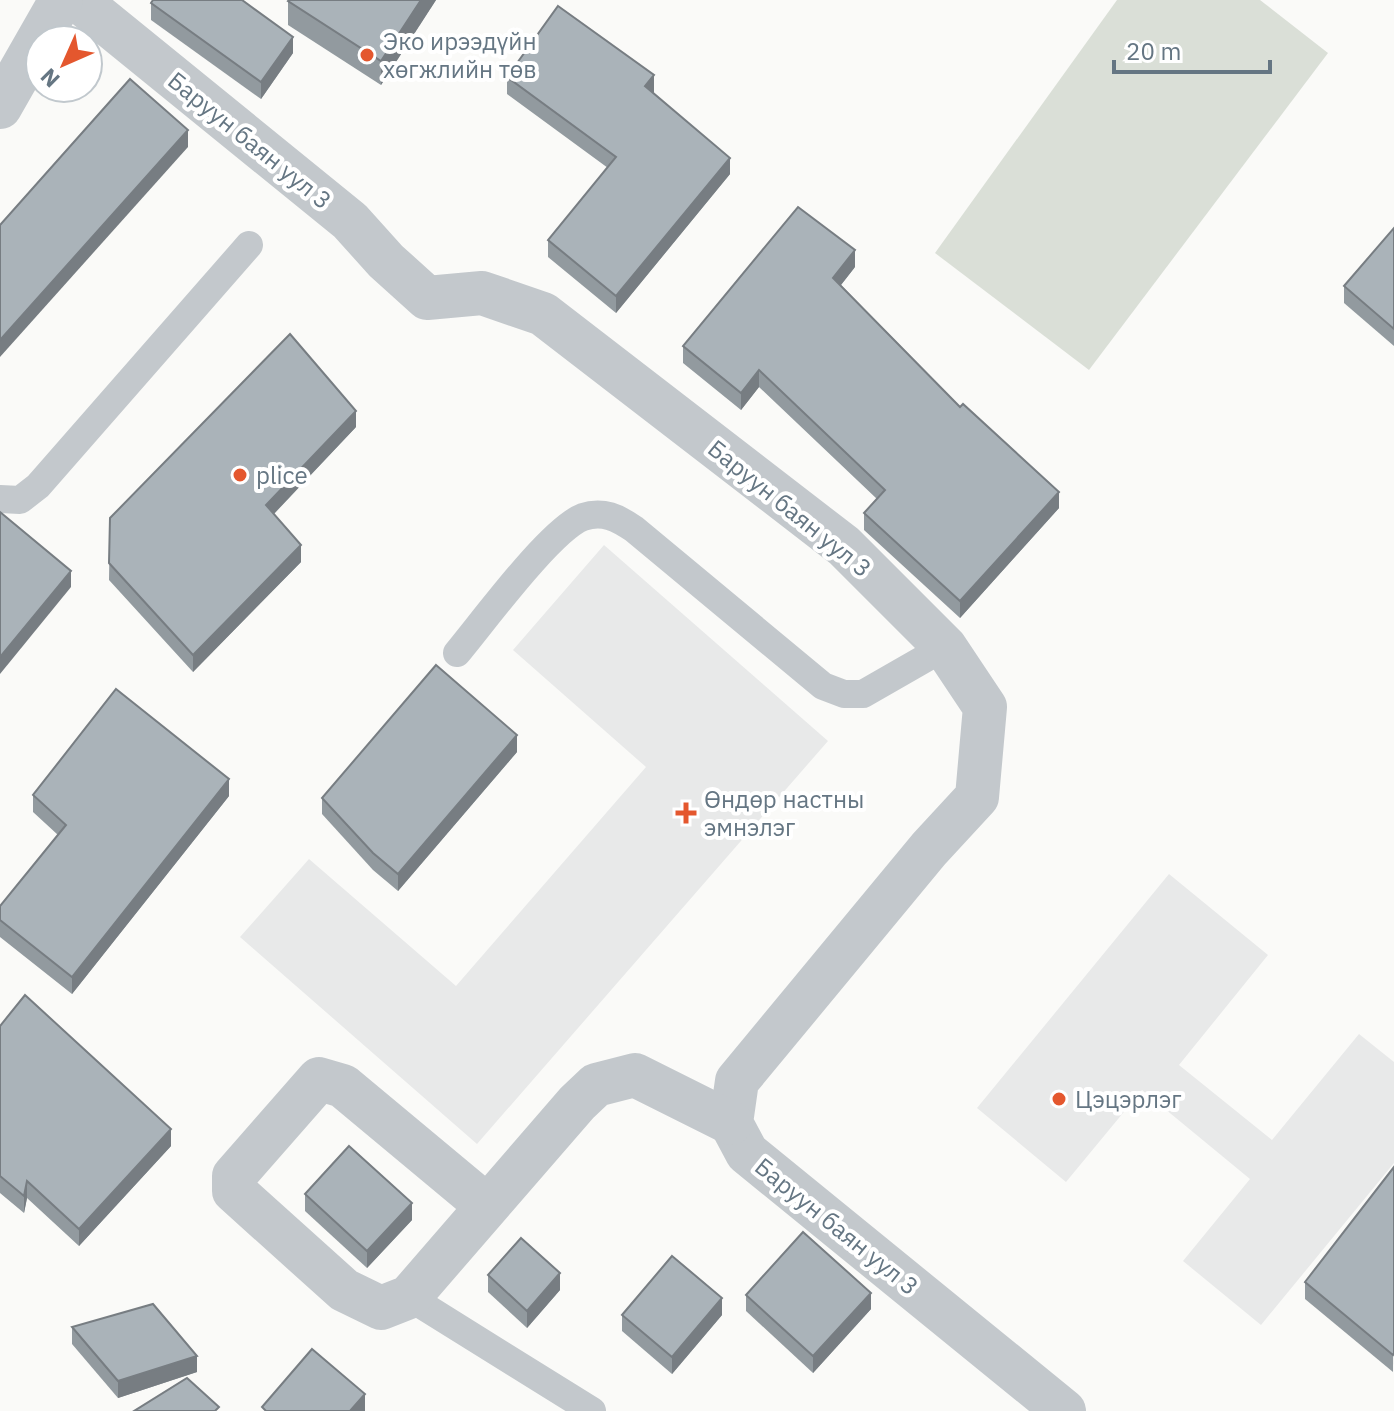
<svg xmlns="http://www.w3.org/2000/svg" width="1394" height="1411" font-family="'IBM Plex Sans',sans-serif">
	<rect width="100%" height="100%" fill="#fafaf8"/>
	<g fill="#e8e9e9">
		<path d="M 604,545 L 828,741 L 477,1144 L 240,937 L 309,859 L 456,986 L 646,767 L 513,650 Z"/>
		<path d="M 1169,874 L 1268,955 L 1179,1065 L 1272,1140 L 1359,1034 L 1394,1062 L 1394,1163 L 1261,1325 L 1183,1261 L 1250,1179 L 1142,1090 L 1066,1182 L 977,1108 Z"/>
	</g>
	<path fill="#dadfd7" d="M 1117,0 L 1260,0 L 1328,53 L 1089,370 L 935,253 Z"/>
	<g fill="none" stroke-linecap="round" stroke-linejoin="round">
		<g stroke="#c3c8cc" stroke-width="28">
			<path d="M 0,499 L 20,500 L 38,486 L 249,245"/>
			<path d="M 457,653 C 483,622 550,530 583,517 C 603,510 618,518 634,529 L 823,686 L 844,694 L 863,694 L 945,647"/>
			<path d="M 409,1297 L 592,1411"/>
		</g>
		<g stroke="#c3c8cc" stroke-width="44">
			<path d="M 78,0 L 350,221 L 386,261 L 427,298 L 482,293 L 543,314 L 844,546 L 945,647 L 985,707 L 977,797 L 929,849 L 737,1081 L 731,1123 L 747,1153 L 1064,1411"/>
			<path d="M 487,1206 L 343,1086 L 319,1079 L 234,1176 L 234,1191 L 344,1290 L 381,1308 L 409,1297 L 577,1103 L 596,1085 L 635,1075 L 731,1123"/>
		</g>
		<path stroke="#c3c8cc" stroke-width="44" d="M 0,107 L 61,0"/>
	</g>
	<g fill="#929a9f">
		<path d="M 436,0 L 381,85 L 288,25 L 288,1 Z"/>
		<path d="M 151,3 L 293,53 L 261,99 L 151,20 Z"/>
		<path d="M 507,77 L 654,92 L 653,93 L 730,174 L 616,313 L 548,257 L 548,240 L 608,168 L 507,94 Z"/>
		<path d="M 1394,228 L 1394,346 L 1344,303 L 1344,286 Z"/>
		<path d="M 855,267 L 841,285 L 1059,508 L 960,618 L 864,530 L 864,513 L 877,499 L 759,387 L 741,410 L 683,363 L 683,346 Z"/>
		<path d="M 356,427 L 274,514 L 301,562 L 193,672 L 109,580 L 110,518 Z"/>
		<path d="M 517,752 L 398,891 L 373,870 L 322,814 L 322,798 Z"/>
		<path d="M 33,795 L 229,796 L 72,994 L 0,937 L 0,906 L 58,835 L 33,812 Z"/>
		<path d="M 0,1026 L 171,1146 L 79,1246 L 27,1198 L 24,1213 L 0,1193 Z"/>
		<path d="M 1394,1167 L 1393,1372 L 1305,1299 L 1305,1282 Z"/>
		<path d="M 305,1194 L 412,1220 L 367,1268 L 305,1211 Z"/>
		<path d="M 488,1275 L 560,1290 L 527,1328 L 488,1292 Z"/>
		<path d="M 746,1295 L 871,1309 L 813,1373 L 746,1311 Z"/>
		<path d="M 622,1315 L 722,1315 L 672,1374 L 622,1331 Z"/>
		<path d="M 72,1327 L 197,1372 L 118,1398 L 72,1344 Z"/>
	</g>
	<g fill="#777d82">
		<path d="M 421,0 L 436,0 L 381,85 L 381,61 Z"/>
		<path d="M 293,37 L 293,53 L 261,99 L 261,82 Z"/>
		<path d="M 654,75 L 654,92 L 645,103 L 645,86 Z"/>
		<path d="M 188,130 L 188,147 L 0,357 L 0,340 Z"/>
		<path d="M 730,158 L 730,174 L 616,313 L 616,296 Z"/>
		<path d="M 855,250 L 855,267 L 833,295 L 833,278 Z"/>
		<path d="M 759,370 L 759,387 L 741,410 L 741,393 Z"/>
		<path d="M 356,411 L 356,427 L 266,522 L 266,505 Z"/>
		<path d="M 1059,492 L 1059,508 L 960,618 L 960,601 Z"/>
		<path d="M 301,545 L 301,562 L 193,672 L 193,655 Z"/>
		<path d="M 71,571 L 71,587 L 0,674 L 0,657 Z"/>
		<path d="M 517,735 L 517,752 L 398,891 L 398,874 Z"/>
		<path d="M 229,779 L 229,796 L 72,994 L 72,977 Z"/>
		<path d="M 171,1129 L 171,1146 L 79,1246 L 79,1229 Z"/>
		<path d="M 27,1181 L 27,1198 L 24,1213 L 24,1196 Z"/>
		<path d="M 412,1203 L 412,1220 L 367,1268 L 367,1251 Z"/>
		<path d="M 560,1273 L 560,1290 L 527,1328 L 527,1311 Z"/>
		<path d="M 871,1293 L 871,1309 L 813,1373 L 813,1356 Z"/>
		<path d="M 722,1298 L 722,1315 L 672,1374 L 672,1357 Z"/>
		<path d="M 197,1356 L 197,1372 L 118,1398 L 118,1381 Z"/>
		<path d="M 365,1394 L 365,1411 L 350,1411 Z"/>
	</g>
	<g fill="#aab3b9" stroke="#777d82" stroke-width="2">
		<path d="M 153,0 L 242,0 L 293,37 L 261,82 L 151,3 Z"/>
		<path d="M 289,0 L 421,0 L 381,61 L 288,1 Z"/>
		<path d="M 558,6 L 654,75 L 645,86 L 730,158 L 616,296 L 548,240 L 616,157 L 507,77 Z"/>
		<path d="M 130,79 L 188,130 L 0,340 L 0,225 Z"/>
		<path d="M 798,207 L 855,250 L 833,278 L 960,407 L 963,404 L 1059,492 L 960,601 L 864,513 L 885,490 L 759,370 L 741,393 L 683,346 Z"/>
		<path d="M 1394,228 L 1394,329 L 1344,286 Z"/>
		<path d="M 290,334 L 356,411 L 266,505 L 301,545 L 193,655 L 109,563 L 110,518 Z"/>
		<path d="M 0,512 L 71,571 L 0,657 Z"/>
		<path d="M 436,665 L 517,735 L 398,874 L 373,853 L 322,798 Z"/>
		<path d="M 116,689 L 229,779 L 72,977 L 0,920 L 0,906 L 66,825 L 33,795 Z"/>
		<path d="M 25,995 L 171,1129 L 79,1229 L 27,1181 L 24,1196 L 0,1176 L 0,1026 Z"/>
		<path d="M 349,1146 L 412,1203 L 367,1251 L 305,1194 Z"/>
		<path d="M 1394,1167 L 1394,1353 L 1393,1355 L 1305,1282 Z"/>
		<path d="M 803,1232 L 871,1293 L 813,1356 L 746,1295 Z"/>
		<path d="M 521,1238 L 560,1273 L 527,1311 L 488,1275 Z"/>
		<path d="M 672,1256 L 722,1298 L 672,1357 L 622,1315 Z"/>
		<path d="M 153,1304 L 197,1356 L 118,1381 L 72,1327 Z"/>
		<path d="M 312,1349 L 365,1394 L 350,1411 L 266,1411 L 262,1407 Z"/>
		<path d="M 187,1378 L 219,1407 L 215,1411 L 134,1411 Z"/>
	</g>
	<g fill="#e4572e" stroke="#fff" stroke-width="3">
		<circle cx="367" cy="55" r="8"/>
		<circle cx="240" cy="475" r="8"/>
		<path d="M682 801h8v8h8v8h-8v8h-8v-8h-8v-8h8z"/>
		<circle cx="1059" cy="1099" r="8"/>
	</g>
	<g text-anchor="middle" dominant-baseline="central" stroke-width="8" stroke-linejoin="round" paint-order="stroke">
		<g font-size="24" fill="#657683" stroke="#fff" text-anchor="start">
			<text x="383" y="41">Эко ирээдүйн<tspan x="383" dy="28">хөгжлийн төв</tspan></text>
			<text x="256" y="475">plice</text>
			<text x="704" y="799">Өндөр настны<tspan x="704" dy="28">эмнэлэг</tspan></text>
			<text x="1075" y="1099">Цэцэрлэг</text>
		</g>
		<g font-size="24" fill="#657683" stroke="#fff">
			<text transform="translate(250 140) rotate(39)">Баруун баян уул 3</text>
			<text transform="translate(790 508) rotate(39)">Баруун баян уул 3</text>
			<text transform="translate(837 1226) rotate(39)">Баруун баян уул 3</text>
		</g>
	</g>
	<g transform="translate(64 64) rotate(225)"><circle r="38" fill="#ffffff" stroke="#c1c8cd" stroke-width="2"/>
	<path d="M0-6L14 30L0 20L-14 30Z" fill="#e4572e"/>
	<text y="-12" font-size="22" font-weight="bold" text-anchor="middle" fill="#657683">N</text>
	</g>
	<path d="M1114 60v12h156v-12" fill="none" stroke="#657683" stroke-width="4"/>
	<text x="1126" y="60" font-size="24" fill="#657683" stroke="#ffffff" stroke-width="6" paint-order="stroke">20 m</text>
</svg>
